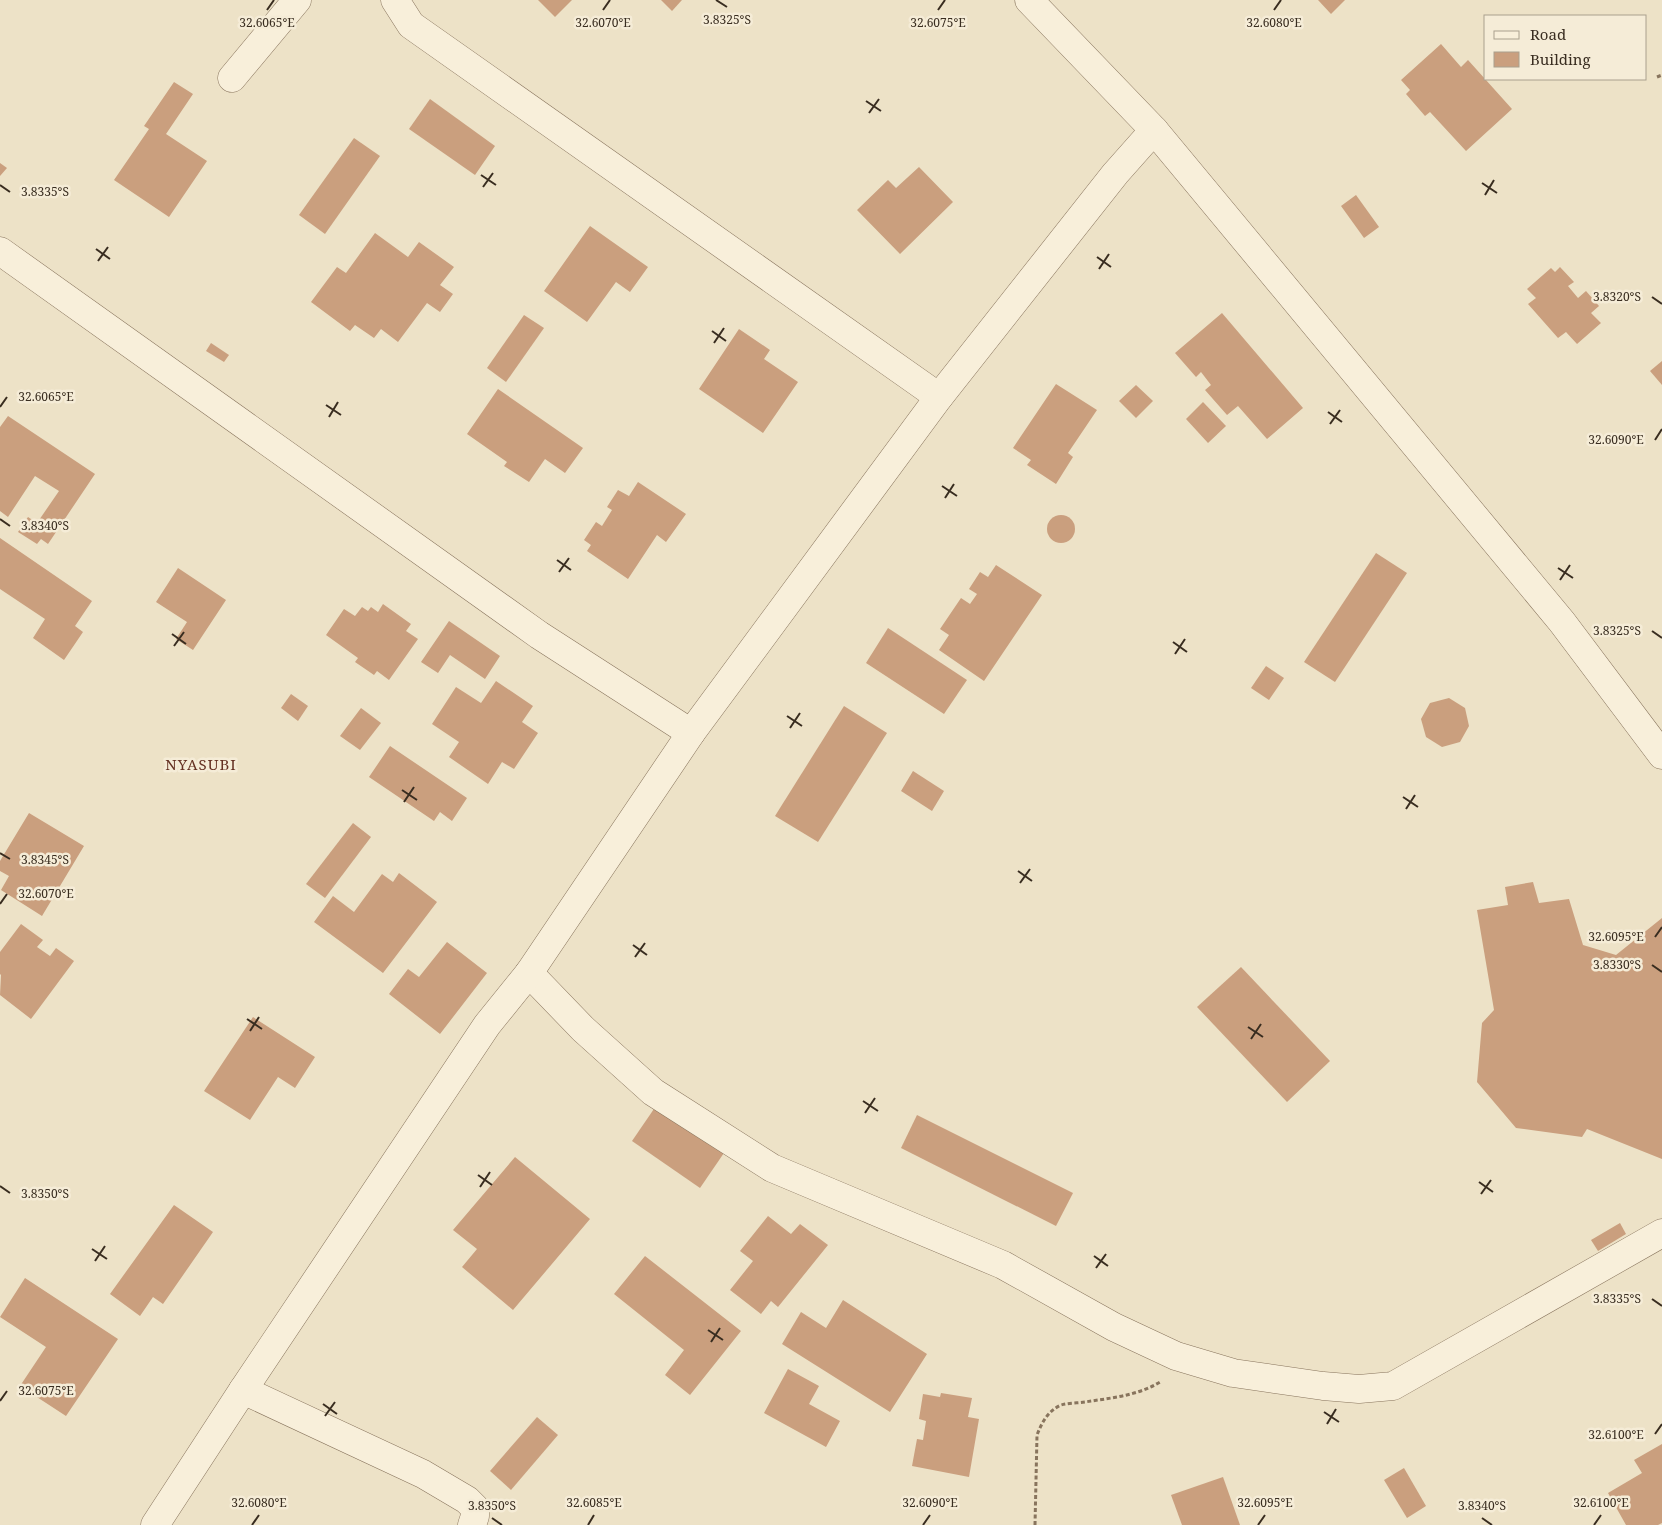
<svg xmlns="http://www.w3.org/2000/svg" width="1662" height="1525" font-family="'Noto Serif',serif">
	<rect width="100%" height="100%" fill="#ede2c7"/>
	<g fill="#ca9f7e">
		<path d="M 538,0 L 572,0 L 555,17 Z"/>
		<path d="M 661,0 L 682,0 L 672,11 Z"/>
		<path d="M 1318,0 L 1345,0 L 1331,14 Z"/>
		<path d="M 1441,44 L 1461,67 L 1468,60 L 1512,109 L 1466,151 L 1430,112 L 1425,116 L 1406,94 L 1410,90 L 1401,80 Z"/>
		<path d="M 174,82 L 193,94 L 166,134 L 207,161 L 169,217 L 114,180 L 149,129 L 144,126 Z"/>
		<path d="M 430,99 L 495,146 L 475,175 L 409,129 Z"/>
		<path d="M 354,138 L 380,156 L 325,234 L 299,215 Z"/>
		<path d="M 0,163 L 7,168 L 0,176 Z"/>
		<path d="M 919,167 L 953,202 L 900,254 L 857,210 L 888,180 L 896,188 Z"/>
		<path d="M 1356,195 L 1379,227 L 1364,238 L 1341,206 Z"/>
		<path d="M 590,226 L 648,267 L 630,292 L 616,282 L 587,322 L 544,291 Z"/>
		<path d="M 375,233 L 408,257 L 419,242 L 454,267 L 440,285 L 453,294 L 440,312 L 427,303 L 398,342 L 381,329 L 374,338 L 355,325 L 350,331 L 311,302 L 337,267 L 346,273 Z"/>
		<path d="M 1560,267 L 1574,282 L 1568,286 L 1578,298 L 1586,291 L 1599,306 L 1591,313 L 1601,323 L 1577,344 L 1566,332 L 1558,338 L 1528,304 L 1536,298 L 1527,289 L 1551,268 L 1555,272 Z"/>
		<path d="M 1222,313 L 1303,408 L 1267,439 L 1238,406 L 1227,415 L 1205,390 L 1211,385 L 1201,372 L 1196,377 L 1175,353 Z"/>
		<path d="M 524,315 L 544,328 L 506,382 L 487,368 Z"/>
		<path d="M 739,329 L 770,350 L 764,359 L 798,382 L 763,433 L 699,389 Z"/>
		<path d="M 211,343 L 229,355 L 224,362 L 206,351 Z"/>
		<path d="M 1662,361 L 1662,385 L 1650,371 Z"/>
		<path d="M 1056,384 L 1097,410 L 1068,453 L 1073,457 L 1056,484 L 1027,465 L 1031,460 L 1013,448 Z"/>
		<path d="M 1136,385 L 1153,401 L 1136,418 L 1119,401 Z"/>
		<path d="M 498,389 L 583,448 L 565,473 L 545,459 L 529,482 L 504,466 L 507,462 L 467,434 Z"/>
		<path d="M 1203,402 L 1226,426 L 1208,443 L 1186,419 Z"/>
		<path d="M 8,416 L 95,474 L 48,544 L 41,539 L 37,544 L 18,532 L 28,517 L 37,523 L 59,491 L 35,476 L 8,517 L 0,511 L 0,427 Z"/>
		<path d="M 638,482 L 686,514 L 666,542 L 657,535 L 628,579 L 587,551 L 591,545 L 584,540 L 596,522 L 602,526 L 612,510 L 607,507 L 618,490 L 629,496 Z"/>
		<circle cx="1061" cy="529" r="14"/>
		<path d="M 0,538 L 92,601 L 75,626 L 83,632 L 64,660 L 33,638 L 45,619 L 0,589 Z"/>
		<path d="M 1376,553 L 1407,573 L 1335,682 L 1304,662 Z"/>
		<path d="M 996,565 L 1042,595 L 984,681 L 939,650 L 949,635 L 940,629 L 961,598 L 970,604 L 977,594 L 969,589 L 980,572 L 988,577 Z"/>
		<path d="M 178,568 L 226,600 L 193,650 L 176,639 L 187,622 L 156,602 Z"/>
		<path d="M 383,604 L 411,624 L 406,631 L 418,639 L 389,680 L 377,671 L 374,675 L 355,662 L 358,658 L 326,635 L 344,609 L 355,616 L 362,607 L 368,611 L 371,607 L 378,612 Z"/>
		<path d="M 449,621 L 500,656 L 485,679 L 450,655 L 438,673 L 421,662 Z"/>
		<path d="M 888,628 L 967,680 L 944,714 L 866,663 Z"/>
		<path d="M 1266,666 L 1284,678 L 1269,700 L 1251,688 Z"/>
		<path d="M 496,681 L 533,706 L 522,722 L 538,733 L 514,769 L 502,762 L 488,784 L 449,757 L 459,742 L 432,724 L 456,687 L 481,703 Z"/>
		<path d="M 291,694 L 308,706 L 298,721 L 281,708 Z"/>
		<path d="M 1449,698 L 1465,708 L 1469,726 L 1460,742 L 1442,747 L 1426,737 L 1421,719 L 1430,703 Z"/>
		<path d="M 844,706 L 887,733 L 818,842 L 775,816 Z"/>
		<path d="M 361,708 L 381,723 L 360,750 L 340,736 Z"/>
		<path d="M 390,746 L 467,798 L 452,821 L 440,812 L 434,821 L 369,777 Z"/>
		<path d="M 913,771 L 944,791 L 932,811 L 901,791 Z"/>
		<path d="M 29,813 L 84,846 L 42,916 L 1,890 L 9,876 L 0,871 L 0,861 Z"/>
		<path d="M 353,823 L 371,837 L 325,898 L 306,884 Z"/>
		<path d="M 399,873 L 437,902 L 383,973 L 314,922 L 333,896 L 354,912 L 382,874 L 393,882 Z"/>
		<path d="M 1533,882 L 1539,903 L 1569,899 L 1583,945 L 1616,955 L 1662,918 L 1662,1159 L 1587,1129 L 1582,1137 L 1516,1128 L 1477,1082 L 1482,1023 L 1494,1010 L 1477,910 L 1508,905 L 1505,887 Z"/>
		<path d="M 21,924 L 43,940 L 37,947 L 50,956 L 56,948 L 74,961 L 31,1019 L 0,995 L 1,975 L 0,974 L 0,952 Z"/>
		<path d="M 447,942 L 487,973 L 440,1034 L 389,994 L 408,969 L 419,977 Z"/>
		<path d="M 1241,967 L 1330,1061 L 1287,1102 L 1197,1007 Z"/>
		<path d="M 253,1017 L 315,1057 L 295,1088 L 278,1077 L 250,1120 L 204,1091 Z"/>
		<path d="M 658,1103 L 726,1150 L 700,1188 L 632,1141 Z"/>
		<path d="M 917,1115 L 1073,1193 L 1056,1226 L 901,1148 Z"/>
		<path d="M 515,1157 L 590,1219 L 513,1310 L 462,1267 L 477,1249 L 453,1230 Z"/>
		<path d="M 174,1205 L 213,1232 L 163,1304 L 153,1297 L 140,1316 L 110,1294 Z"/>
		<path d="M 768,1216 L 791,1234 L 800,1224 L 828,1245 L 778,1307 L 771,1301 L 761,1314 L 730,1290 L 753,1261 L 740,1251 Z"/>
		<path d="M 1620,1223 L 1626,1234 L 1598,1251 L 1591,1240 Z"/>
		<path d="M 645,1256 L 741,1331 L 690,1395 L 665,1375 L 684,1350 L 614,1294 Z"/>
		<path d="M 25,1278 L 118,1339 L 66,1416 L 20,1386 L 46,1347 L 0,1317 Z"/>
		<path d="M 843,1300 L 927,1354 L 890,1412 L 782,1344 L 801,1312 L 826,1328 Z"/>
		<path d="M 788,1369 L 819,1386 L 809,1404 L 840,1421 L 826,1447 L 764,1413 Z"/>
		<path d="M 941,1393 L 972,1398 L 968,1417 L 979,1419 L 969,1477 L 912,1466 L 917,1439 L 923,1440 L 926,1421 L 919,1419 L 923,1394 L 940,1397 Z"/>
		<path d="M 537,1417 L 558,1435 L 511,1490 L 490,1471 Z"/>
		<path d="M 1662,1444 L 1662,1523 L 1658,1525 L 1626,1525 L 1608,1493 L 1642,1473 L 1634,1460 Z"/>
		<path d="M 1404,1468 L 1426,1506 L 1407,1518 L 1384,1480 Z"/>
		<path d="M 1223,1477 L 1240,1525 L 1182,1525 L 1171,1495 Z"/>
	</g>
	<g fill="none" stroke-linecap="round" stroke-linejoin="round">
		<defs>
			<g id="minor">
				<path d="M 395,0 L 411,25 L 939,397"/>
				<path d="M 1029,0 L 1154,130 L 1562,622 L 1662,755"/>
				<path d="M 232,78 L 297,0"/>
				<path d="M 0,251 L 539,635 L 691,733"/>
				<path d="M 529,973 L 583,1029 L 653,1092 L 772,1168 L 1003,1265 L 1114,1327 L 1176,1356 L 1233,1373 L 1323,1386 L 1359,1389 L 1393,1386 L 1662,1233"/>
				<path d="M 243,1390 L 423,1474 L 467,1500 L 475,1508 L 475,1516 L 472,1525"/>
				<path d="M 155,1525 L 243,1390 L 487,1025 L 529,973 L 691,733 L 939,397 L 1115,174 L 1154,130"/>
			</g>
		</defs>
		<use href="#minor" stroke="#88745d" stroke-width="29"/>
		<g stroke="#88745d" stroke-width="3" stroke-dasharray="4 2.5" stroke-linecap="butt">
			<path d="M 1657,77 L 1662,75"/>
			<path d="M 1035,1525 L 1037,1435 C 1042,1422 1048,1411 1061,1405 C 1068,1403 1077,1403 1085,1402 C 1110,1398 1137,1396 1160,1382"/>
		</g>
		<use href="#minor" stroke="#f8efda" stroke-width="28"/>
	</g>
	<path fill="none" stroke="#392d20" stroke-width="2" d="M 716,0 L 727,7M 267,10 L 274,0M 603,10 L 610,0M 938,10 L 945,0M 1274,10 L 1281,0M 866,101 L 881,111M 869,113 L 879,99M 481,175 L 496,185M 1482,183 L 1497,193M 0,185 L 10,192M 483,187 L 493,173M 1485,195 L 1494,180M 96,249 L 110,259M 1097,257 L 1111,267M 98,261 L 108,247M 1099,269 L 1109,254M 1652,297 L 1662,304M 712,331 L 726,341M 714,343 L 724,328M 326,405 L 341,415M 0,407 L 7,397M 1328,412 L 1342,422M 329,417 L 338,402M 1330,424 L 1340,410M 1655,440 L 1662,429M 942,486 L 957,496M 945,498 L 954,484M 0,519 L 10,526M 557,560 L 571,570M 1558,568 L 1573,578M 559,572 L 569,558M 1560,580 L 1570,565M 1652,631 L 1662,638M 172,634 L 186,644M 1173,642 L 1187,652M 174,646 L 184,632M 1175,654 L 1185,639M 787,716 L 802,726M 790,728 L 800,713M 402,790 L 417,800M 1403,797 L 1418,807M 404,802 L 414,787M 1406,809 L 1415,795M 0,853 L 10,859M 1018,871 L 1032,881M 1020,883 L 1030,869M 0,904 L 7,894M 1655,937 L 1662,927M 633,945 L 647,955M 635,957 L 645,943M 1652,965 L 1662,972M 247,1019 L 262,1029M 1248,1027 L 1263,1037M 250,1031 L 259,1017M 1251,1039 L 1261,1024M 863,1101 L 878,1111M 865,1113 L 875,1098M 478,1175 L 492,1185M 1479,1182 L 1493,1192M 0,1186 L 10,1193M 480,1187 L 490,1172M 1481,1194 L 1491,1180M 92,1249 L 107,1259M 1094,1256 L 1108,1266M 95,1261 L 105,1246M 1096,1268 L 1106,1254M 1652,1299 L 1662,1306M 708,1330 L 723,1340M 711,1342 L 720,1328M 0,1401 L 7,1391M 323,1404 L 337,1414M 1324,1412 L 1339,1422M 325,1416 L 335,1402M 1327,1424 L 1336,1409M 1655,1434 L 1662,1424M 492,1518 L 502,1525M 1482,1518 L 1492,1525M 252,1525 L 259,1515M 588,1525 L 594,1515M 923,1525 L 930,1515M 1258,1525 L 1265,1515M 1594,1525 L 1601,1515"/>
	<g text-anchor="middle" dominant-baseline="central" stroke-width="5" stroke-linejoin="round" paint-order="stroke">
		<g font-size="15" letter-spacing="1" fill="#643021" stroke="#f5ecd7">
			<text x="201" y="764">NYASUBI</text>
		</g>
	</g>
	<g font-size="12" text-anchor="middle" fill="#392d20" stroke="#f5ecd7" stroke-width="5" stroke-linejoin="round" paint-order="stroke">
		<text x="727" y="24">3.8325°S</text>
		<text x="267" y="27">32.6065°E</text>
		<text x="603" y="27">32.6070°E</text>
		<text x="938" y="27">32.6075°E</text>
		<text x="1274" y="27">32.6080°E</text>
		<text x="45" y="196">3.8335°S</text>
		<text x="1617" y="301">3.8320°S</text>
		<text x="46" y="401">32.6065°E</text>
		<text x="1616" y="444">32.6090°E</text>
		<text x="45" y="530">3.8340°S</text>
		<text x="1617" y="635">3.8325°S</text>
		<text x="45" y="864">3.8345°S</text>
		<text x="46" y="898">32.6070°E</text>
		<text x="1616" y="941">32.6095°E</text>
		<text x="1617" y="969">3.8330°S</text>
		<text x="45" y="1198">3.8350°S</text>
		<text x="1617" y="1303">3.8335°S</text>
		<text x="46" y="1395">32.6075°E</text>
		<text x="1616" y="1439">32.6100°E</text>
		<text x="259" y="1507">32.6080°E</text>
		<text x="594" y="1507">32.6085°E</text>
		<text x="930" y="1507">32.6090°E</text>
		<text x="1265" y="1507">32.6095°E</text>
		<text x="1601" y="1507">32.6100°E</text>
		<text x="492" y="1510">3.8350°S</text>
		<text x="1482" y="1510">3.8340°S</text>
	</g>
	<rect x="1484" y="15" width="162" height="65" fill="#f5ecd7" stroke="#aaa08e"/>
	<rect x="1494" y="31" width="25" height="8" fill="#f8efda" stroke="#aaa08e"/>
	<text x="1530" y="40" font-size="15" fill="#392d20">Road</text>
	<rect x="1494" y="52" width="25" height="15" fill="#ca9f7e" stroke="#aaa08e"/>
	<text x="1530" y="65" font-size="15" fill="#392d20">Building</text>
</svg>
